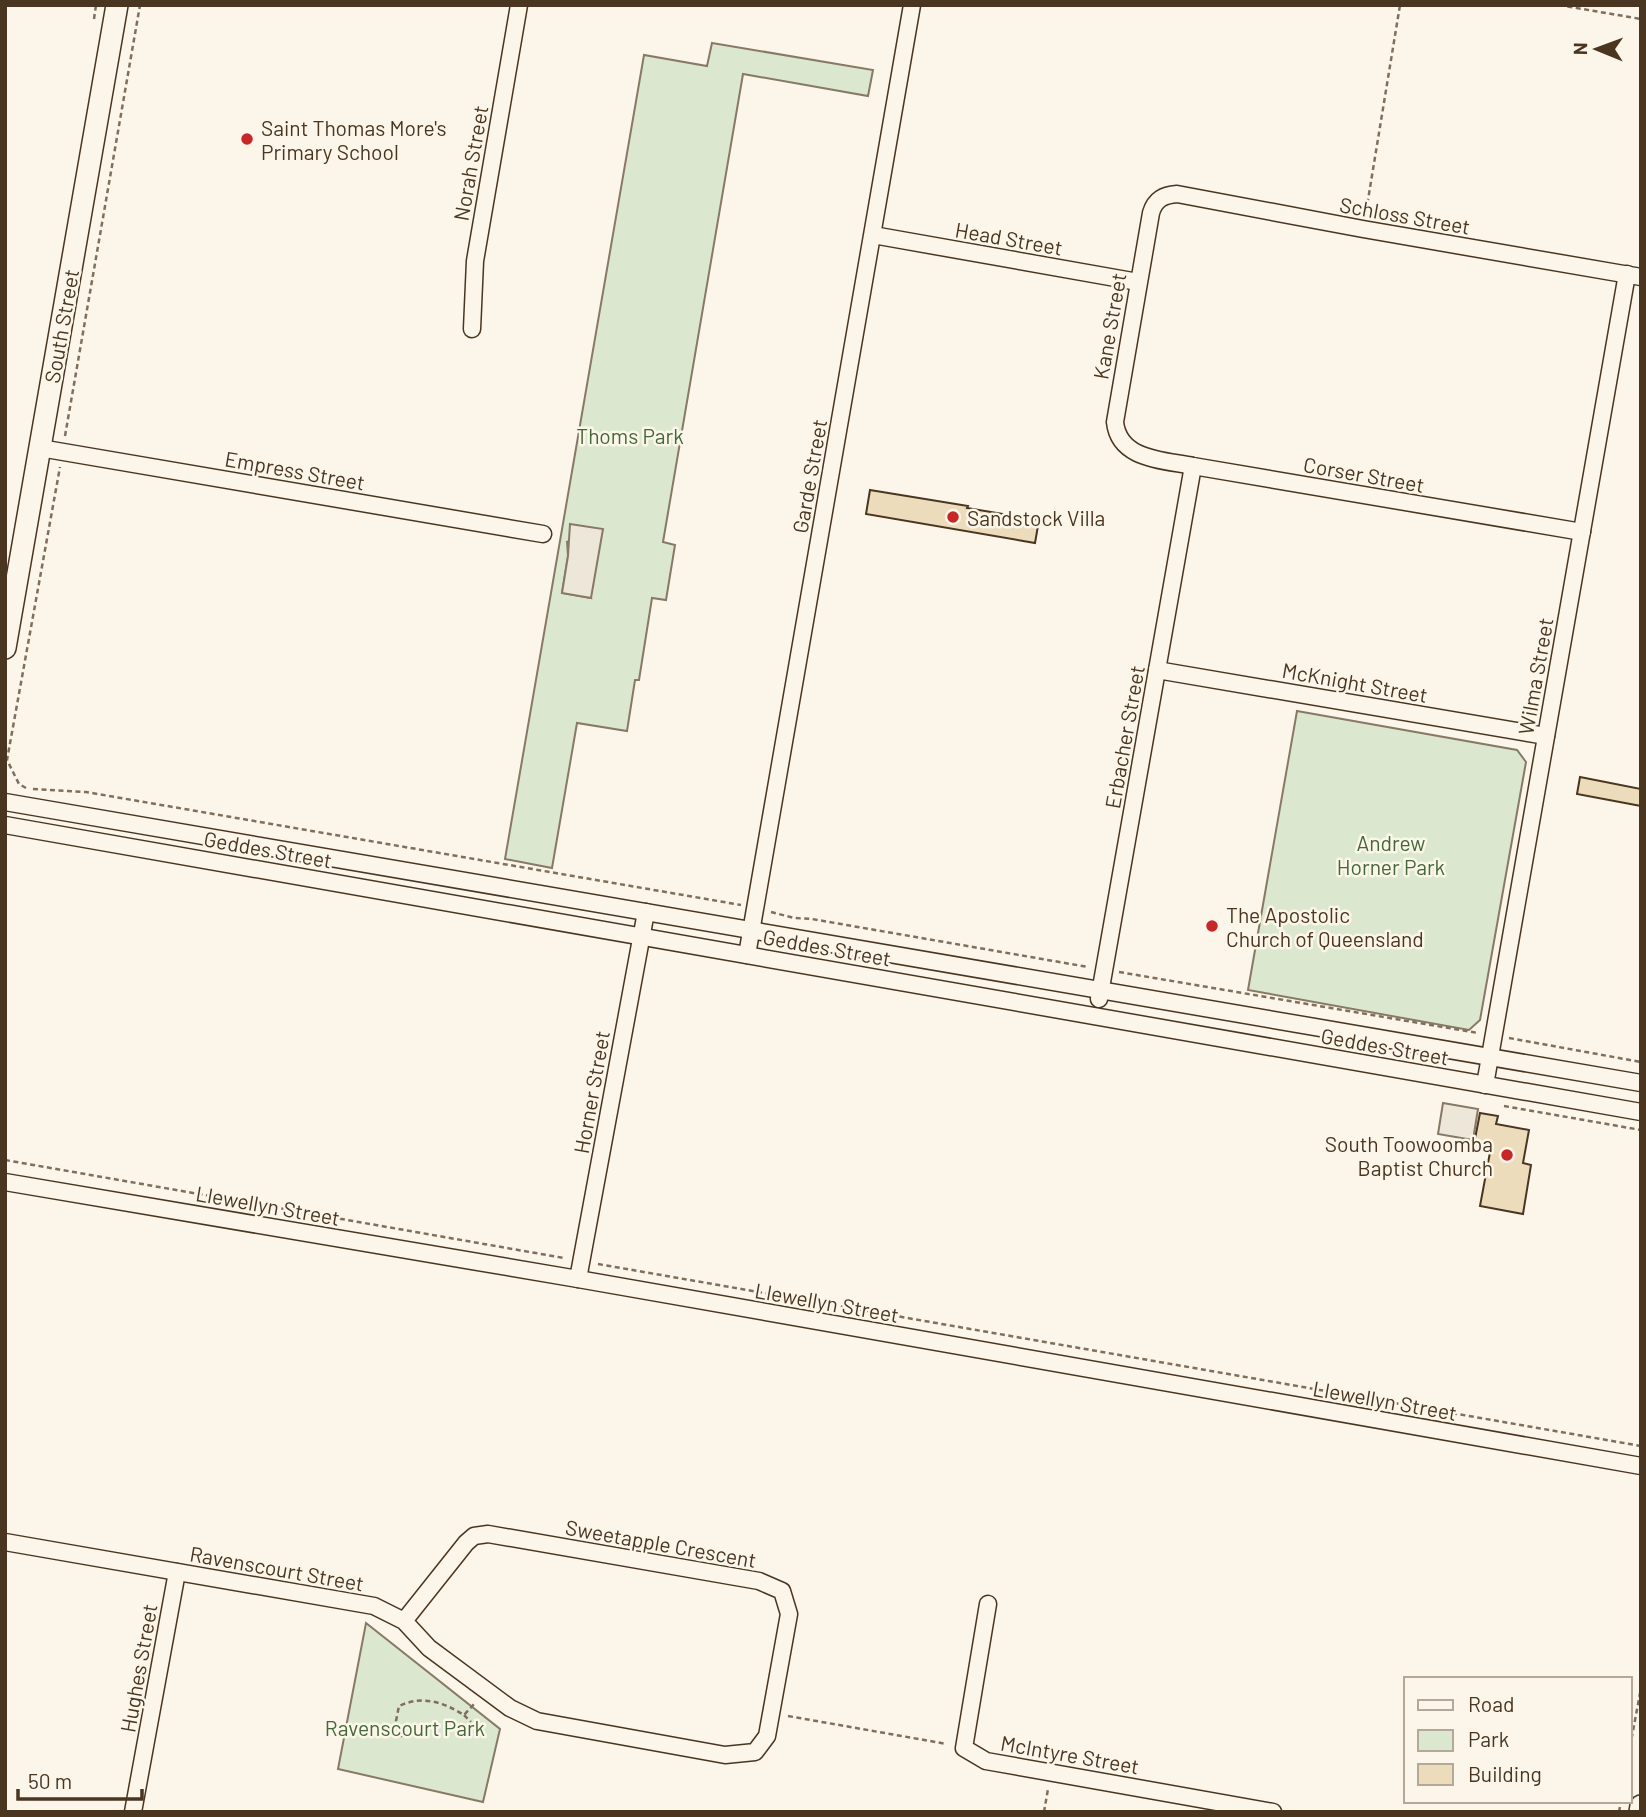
<svg xmlns="http://www.w3.org/2000/svg" width="1646" height="1817" font-family="Barlow,sans-serif">
	<rect width="100%" height="100%" fill="#fbf6e9"/>
	<g fill="#dce7d0" stroke="#887966" stroke-width="2" fill-rule="evenodd">
		<path d="M 712,43 L 873,70 L 868,96 L 743,74 L 663,542 L 675,545 L 666,600 L 652,598 L 639,680 L 635,680 L 627,731 L 577,723 L 552,868 L 505,859 L 644,55 L 707,66 ZM 567,541 L 591,598 L 562,593 L 568,556 Z"/>
		<path d="M 1297,711 L 1517,750 L 1526,762 L 1480,1020 L 1469,1030 L 1248,990 Z"/>
		<path d="M 366,1623 L 500,1729 L 483,1802 L 338,1769 Z"/>
	</g>
	<g fill="#ede7d9" stroke="#887966" stroke-width="2">
		<path d="M 570,524 L 603,529 L 591,598 L 562,593 L 568,556 Z"/>
		<path d="M 1443,1103 L 1478,1109 L 1473,1140 L 1438,1134 Z"/>
	</g>
	<g fill="#ecdcbc" stroke="#4a3520" stroke-width="2">
		<path d="M 870,490 L 968,506 L 967,508 L 1039,520 L 1035,543 L 866,514 Z"/>
		<path d="M 1580,777 L 1641,789 L 1641,806 L 1577,794 Z"/>
		<path d="M 1480,1113 L 1498,1116 L 1496,1124 L 1529,1130 L 1523,1163 L 1531,1165 L 1523,1214 L 1480,1206 L 1491,1147 L 1474,1144 Z"/>
	</g>
	<g fill="none" stroke-linecap="round" stroke-linejoin="round">
		<defs>
			<g id="street">
				<path d="M 873,235 L 1138,282"/>
				<path d="M 472,329 L 475,261 L 519,5"/>
				<path d="M 40,448 L 543,534"/>
				<path d="M 1582,532 L 1193,466 C 1163,460 1119,460 1115,422 L 1151,213 C 1155,199 1164,195 1177,194 L 1363,229 L 1641,277"/>
				<path d="M 1157,670 L 1546,736"/>
				<path d="M 5,802 L 1641,1083"/>
				<path d="M 5,825 L 1641,1112"/>
				<path d="M 747,955 L 912,5"/>
				<path d="M 1099,999 L 1193,466"/>
				<path d="M 1485,1085 L 1627,274"/>
				<path d="M 5,1182 L 578,1279 L 1641,1466"/>
				<path d="M 578,1279 L 646,912"/>
				<path d="M 5,1542 L 374,1606 L 404,1621 L 429,1648 L 510,1708 L 537,1721 L 725,1755 L 755,1752 L 767,1736 L 789,1614 L 782,1591 L 759,1581 L 488,1534 L 474,1536 L 466,1543 L 404,1621"/>
				<path d="M 988,1604 L 964,1748 L 986,1761 L 1273,1812"/>
				<path d="M 133,1812 L 177,1572"/>
			</g>
			<g id="secondary">
				<path d="M 5,648 L 117,5"/>
				<path d="M 1640,1812 L 1641,1806"/>
			</g>
		</defs>
		<use href="#street" stroke="#4a3520" stroke-width="19"/>
		<use href="#secondary" stroke="#4a3520" stroke-width="24"/>
		<g stroke="#7f6f5c" stroke-width="2.5" stroke-dasharray="5 3.5" stroke-linecap="butt">
			<path d="M 1559,5 L 1641,19"/>
			<path d="M 94,19 L 96,5"/>
			<path d="M 1366,212 L 1400,5"/>
			<path d="M 65,436 L 140,5"/>
			<path d="M 26,788 L 19,784 L 7,760 L 60,467"/>
			<path d="M 33,789 L 86,792 L 741,905"/>
			<path d="M 771,912 L 794,918 L 812,919 L 1088,967"/>
			<path d="M 1119,972 L 1478,1033"/>
			<path d="M 1509,1038 L 1641,1062"/>
			<path d="M 1504,1106 L 1641,1130"/>
			<path d="M 5,1160 L 564,1258"/>
			<path d="M 598,1264 L 1641,1446"/>
			<path d="M 464,1715 L 471,1722"/>
			<path d="M 788,1716 L 947,1744"/>
			<path d="M 402,1737 L 396,1721 L 399,1706 C 422,1695 443,1702 464,1715 L 476,1702"/>
			<path d="M 1630,1747 L 1641,1688"/>
			<path d="M 1044,1812 L 1048,1789"/>
			<path d="M 1619,1812 L 1621,1801"/>
		</g>
		<use href="#street" stroke="#fbf6e9" stroke-width="16"/>
		<use href="#secondary" stroke="#fbf6e9" stroke-width="21"/>
	</g>
	<g fill="#c62828" stroke="#fbf6e9" stroke-width="2.5">
		<circle cx="247" cy="139" r="7"/>
		<circle cx="953" cy="517" r="7"/>
		<circle cx="1212" cy="926" r="7"/>
		<circle cx="1507" cy="1155" r="7"/>
	</g>
	<g text-anchor="middle" dominant-baseline="central" stroke-width="5" stroke-linejoin="round" paint-order="stroke">
		<g font-size="21" fill="#4a3520" stroke="#fbf6e9" text-anchor="start">
			<text x="261" y="127">Saint Thomas More's<tspan x="261" dy="24">Primary School</tspan></text>
			<text x="967" y="517">Sandstock Villa</text>
			<text x="1226" y="914">The Apostolic<tspan x="1226" dy="24">Church of Queensland</tspan></text>
			<text x="1493" y="1143" text-anchor="end">South Toowoomba<tspan x="1493" dy="24">Baptist Church</tspan></text>
		</g>
		<g font-size="21" fill="#4a3520" stroke="#fbf6e9">
			<text transform="translate(470 163) rotate(-80)">Norah Street</text>
			<text transform="translate(1405 215) rotate(10)">Schloss Street</text>
			<text transform="translate(1009 238) rotate(10)">Head Street</text>
			<text transform="translate(61 326) rotate(-80)">South Street</text>
			<text transform="translate(1109 326) rotate(-80)">Kane Street</text>
			<text transform="translate(295 470) rotate(10)">Empress Street</text>
			<text transform="translate(1364 474) rotate(10)">Corser Street</text>
			<text transform="translate(809 476) rotate(-80)">Garde Street</text>
			<text transform="translate(1535 676) rotate(-80)">Wilma Street</text>
			<text transform="translate(1355 682) rotate(10)">McKnight Street</text>
			<text transform="translate(1124 737) rotate(-80)">Erbacher Street</text>
			<text transform="translate(268 849) rotate(10)">Geddes Street</text>
			<text transform="translate(827 947) rotate(10)">Geddes Street</text>
			<text transform="translate(1385 1046) rotate(10)">Geddes Street</text>
			<text transform="translate(591 1092) rotate(-80)">Horner Street</text>
			<text transform="translate(268 1205) rotate(10)">Llewellyn Street</text>
			<text transform="translate(827 1302) rotate(10)">Llewellyn Street</text>
			<text transform="translate(1385 1400) rotate(10)">Llewellyn Street</text>
			<text transform="translate(661 1543) rotate(10)">Sweetapple Crescent</text>
			<text transform="translate(277 1568) rotate(10)">Ravenscourt Street</text>
			<text transform="translate(138 1668) rotate(-80)">Hughes Street</text>
			<text transform="translate(1070 1754) rotate(10)">McIntyre Street</text>
		</g>
		<g font-size="21" fill="#436837" stroke="#fbf6e9">
			<text x="630" y="435">Thoms Park</text>
			<text x="1391" y="842">Andrew<tspan x="1391" dy="24">Horner Park</tspan></text>
			<text x="405" y="1727">Ravenscourt Park</text>
		</g>
	</g>
	<rect width="1646" height="1817" fill="none" stroke="#4a3520" stroke-width="14"/>
	<rect x="1404" y="1677" width="228" height="126" fill="#fbf6e9" stroke="#b4a999" stroke-width="2"/>
	<rect x="1418" y="1700" width="35" height="10" fill="#fbf6e9" stroke="#b4a999" stroke-width="2"/>
	<text x="1468" y="1712" font-size="21" fill="#4a3520">Road</text>
	<rect x="1418" y="1730" width="35" height="21" fill="#dce7d0" stroke="#b4a999" stroke-width="2"/>
	<text x="1468" y="1747" font-size="21" fill="#4a3520">Park</text>
	<rect x="1418" y="1764" width="35" height="21" fill="#ecdcbc" stroke="#b4a999" stroke-width="2"/>
	<text x="1468" y="1782" font-size="21" fill="#4a3520">Building</text>
	<g transform="translate(1597 49) rotate(271)" stroke="#fbf6e9" stroke-width="5" paint-order="stroke">
	<path d="M0-5L12 26L0 18L-12 26Z" fill="#4a3520"/>
	<text y="-10" font-size="19" font-weight="bold" text-anchor="middle" fill="#4a3520">N</text>
	</g>
	<path d="M18 1789v10h124v-10" fill="none" stroke="#4a3520" stroke-width="3.5"/>
	<text x="28" y="1789" font-size="21" fill="#4a3520" stroke="#fbf6e9" stroke-width="5" paint-order="stroke">50 m</text>
</svg>
